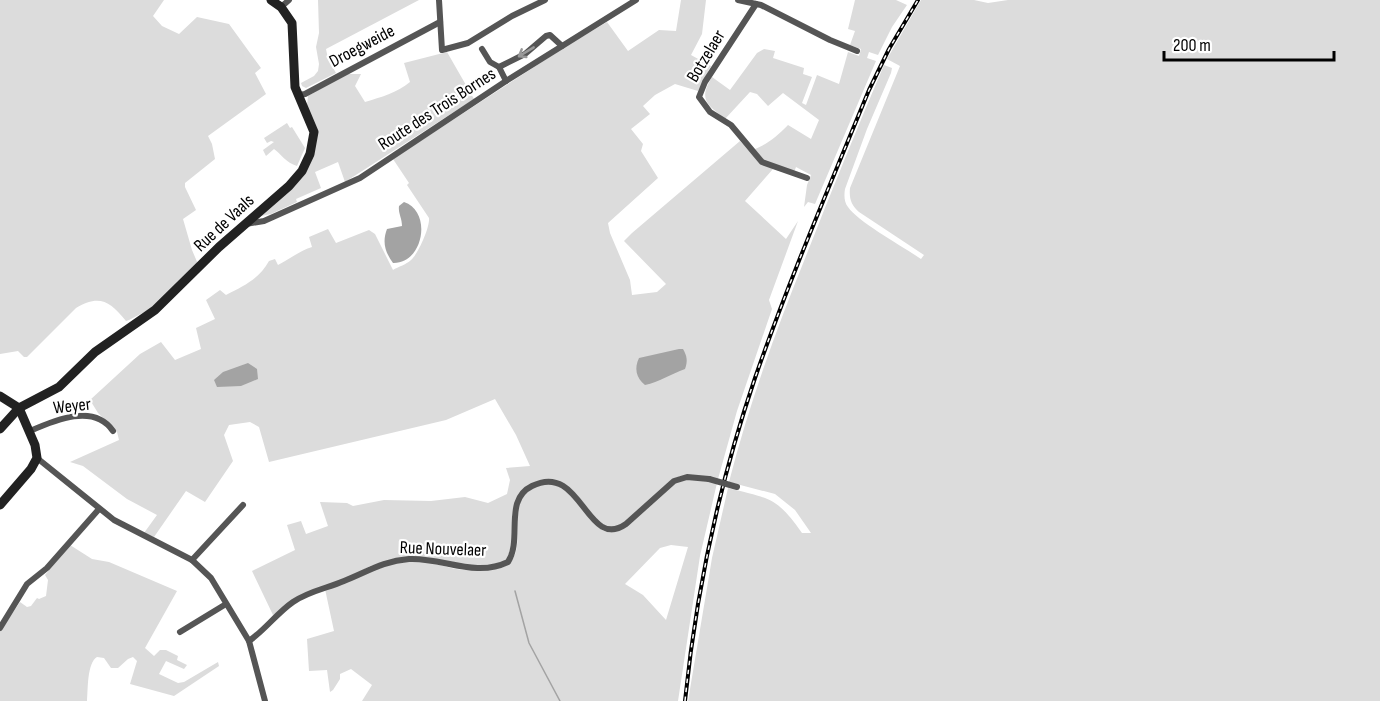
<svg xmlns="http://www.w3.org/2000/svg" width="1380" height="701" font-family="'Sofia Sans Condensed',sans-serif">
	<rect width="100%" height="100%" fill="#fff"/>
	<g fill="#dcdcdc" fill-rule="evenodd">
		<path d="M 0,0 L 164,0 L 153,16 L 162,26 L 179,34 L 197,17 L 229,24 L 261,68 L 255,73 L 266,94 L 208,136 L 212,144 L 215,159 L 185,183 L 185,187 L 196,210 L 183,219 L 192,250 L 198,264 L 152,308 L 129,320 L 126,321 C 110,301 99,294 76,308 L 27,357 L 24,357 L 18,351 L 0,354 Z"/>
		<path d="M 318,0 L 419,0 L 326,49 L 328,59 L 336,73 L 306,88 L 302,86 L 301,83 L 314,76 L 318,71 L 319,64 L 316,47 L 319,33 Z"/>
		<path d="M 681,0 L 706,0 L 702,34 L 691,55 L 711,66 L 698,91 L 675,84 L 655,95 L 643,106 L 650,114 L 631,129 L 643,144 L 641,151 L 658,178 L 608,223 L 610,233 L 630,280 L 632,295 L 657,292 L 666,284 L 624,241 L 632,233 L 740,141 L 749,151 C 766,146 776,137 788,125 L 811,139 L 819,120 L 783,93 L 768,106 L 757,94 L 750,92 L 725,119 C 707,104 698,100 712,77 L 730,90 L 757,53 L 764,49 L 775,51 L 773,58 L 804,68 L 803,74 L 812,77 L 802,103 L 806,105 L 817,75 L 839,84 L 848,52 L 859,56 L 861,49 L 850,45 L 855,31 L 848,29 L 855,0 L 896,0 L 907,5 L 892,27 L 878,55 L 869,52 L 867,58 L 876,61 L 815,204 L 808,202 L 804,207 L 807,185 L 811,175 L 796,167 L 793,175 L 773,169 L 745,201 L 786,239 L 798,221 L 769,300 L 772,309 L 737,411 L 718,479 L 680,476 L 621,525 C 594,537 587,494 564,485 C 557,482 544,483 536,483 L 514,504 L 512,514 L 512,544 L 507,559 L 499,564 L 462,566 L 431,559 L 395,560 L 370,566 L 352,576 L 295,598 L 273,615 L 252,571 L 295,550 L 287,525 L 301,521 L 306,534 L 328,526 L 320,502 L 347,503 L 353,506 L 384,500 L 431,501 L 465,497 L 488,503 L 507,494 L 510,480 L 506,468 L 530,466 L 516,435 L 495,399 L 446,420 L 269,462 L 259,427 L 250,422 L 229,425 L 224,435 L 233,461 L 205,502 L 186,491 L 154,537 L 144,533 L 157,515 L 127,499 L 83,466 L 70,462 L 119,440 L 117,432 L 98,413 L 90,400 L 140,354 L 161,342 L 175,360 L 201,349 L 196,328 L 215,319 L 206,300 L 220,290 L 226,295 C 244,286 259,279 269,261 L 275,259 L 278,265 C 290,259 299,251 312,247 L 309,237 L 328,229 L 336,243 L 369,230 L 375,234 L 393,270 C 398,267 407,264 411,260 C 418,254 430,227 429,218 L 407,185 L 409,183 L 393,159 L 565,47 L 607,22 L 628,51 L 659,30 L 676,31 Z"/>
		<path d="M 921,0 L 974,0 L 988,3 L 1008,0 L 1380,0 L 1380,701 L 688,701 L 712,558 L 728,488 C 770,499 776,496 802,533 L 811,533 L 795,510 L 775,494 L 729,482 C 749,404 776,330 806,256 C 831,192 857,128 884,65 L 892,68 L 891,73 L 867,129 L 845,189 C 844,195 844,202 848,207 C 858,222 904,247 921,259 L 924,255 L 859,212 C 851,205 849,198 850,188 L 900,66 L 887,59 Z"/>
		<path d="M 447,52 L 474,99 L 345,182 L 338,162 L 315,172 L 321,188 L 296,199 L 297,202 L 271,214 L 261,216 L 300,179 L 309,166 L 314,154 L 307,105 L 308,96 L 346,74 L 361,74 L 355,86 L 365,102 C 381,97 397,93 410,82 L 404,63 Z"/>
		<path d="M 287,123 L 290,128 L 292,127 L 305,148 L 297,166 C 286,163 281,154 274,149 L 266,156 L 263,150 L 274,142 L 271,141 L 267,143 L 264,138 Z"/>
		<path d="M 687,478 L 717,483 L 700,556 L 678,701 L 362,701 L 372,685 L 351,669 L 340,674 L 340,679 L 333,690 L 330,692 L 327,670 L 309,671 L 307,639 L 334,631 L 325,589 C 353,577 381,562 411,561 C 426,560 438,565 451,568 C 463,571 476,570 488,569 C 494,569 501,569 506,566 C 534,549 495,485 550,484 C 576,483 585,529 611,533 L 623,529 L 675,482 ZM 671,545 L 688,547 L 666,620 L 643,595 L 625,584 L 660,548 Z"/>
		<path d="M 70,545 L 92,559 L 109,562 L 177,591 L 145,648 L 154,656 L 160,650 L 166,650 L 178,656 L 177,660 L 187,665 L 184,669 L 166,661 L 159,674 L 178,683 L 184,682 L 218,662 L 219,666 L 174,696 L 130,684 L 137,661 L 133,657 L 128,659 L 118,668 L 111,668 L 104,658 L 97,657 C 87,663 88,689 87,701 L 0,701 L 0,632 L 20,602 L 27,607 L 31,606 L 37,598 L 39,599 L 46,596 L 48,580 L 45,575 Z"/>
	</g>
	<g fill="#a3a3a3">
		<path d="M 404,202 C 433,212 423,264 393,263 C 385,252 382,242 387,229 L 402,226 C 402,218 398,213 399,206 Z"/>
		<path d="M 679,349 L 683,349 C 687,356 688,361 685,369 C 671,374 659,382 645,385 C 636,378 634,368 639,358 Z"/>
		<path d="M 248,363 L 257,369 L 258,379 L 241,386 L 217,387 L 214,380 L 223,372 Z"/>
	</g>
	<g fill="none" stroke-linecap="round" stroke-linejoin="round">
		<path stroke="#a3a3a3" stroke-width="1.5" d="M 515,591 L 529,643 L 560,701"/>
		<g stroke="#555" stroke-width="6">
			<path d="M 439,0 L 442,50 L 468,43 L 512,16 L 545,0"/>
			<path d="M 738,0 L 761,5 L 830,40 L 857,51"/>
			<path d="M 756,4 L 705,82 L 699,97 L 710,112 L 731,125 L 762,162 L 807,178"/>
			<path d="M 281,7 L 289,0"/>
			<path d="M 482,49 L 490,62 L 499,67"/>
			<path d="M 506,81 L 499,67 L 525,54 L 546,36 L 550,35 L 562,46"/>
			<path d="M 299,95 L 305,94 L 440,22"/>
			<path d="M 246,224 L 264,221 L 360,178 L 506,81 L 636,0"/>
			<path d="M 30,431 C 55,420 94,403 113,431"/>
			<path d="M 37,458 L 114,520 L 192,560 L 211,578 L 249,641 L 265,701"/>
			<path d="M 192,560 L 243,505"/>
			<path d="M 0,628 L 27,584 L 47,568 L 99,509"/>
			<path d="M 180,632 L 226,604"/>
			<path d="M 249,641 C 265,630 277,613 293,602 C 309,591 328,588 344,581 C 367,572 383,561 409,559 C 442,557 475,578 508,562 C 523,539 503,500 532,486 C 582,461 586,552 626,524 L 674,481 L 687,477 L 709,479"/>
		</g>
		<g stroke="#222" stroke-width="9">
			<path d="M 0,396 L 19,408 L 35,445 L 37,458 L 31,469 L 0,505"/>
			<path d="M 0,429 L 19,408 L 59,387 L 95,352 L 155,310 L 219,247 L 289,186 L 302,171 L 310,154 L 314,132 L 295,87 L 292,23 L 281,7 L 271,0"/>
		</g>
		<defs>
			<path id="rail" d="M 685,701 C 696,592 720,481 755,378 C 789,280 830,185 869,90 L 889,49 L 918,0"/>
		</defs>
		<use href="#rail" stroke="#000" stroke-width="4"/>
		<use href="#rail" stroke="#fff" stroke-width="1.5" stroke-dasharray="4.5" stroke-linecap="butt"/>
		<path stroke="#555" stroke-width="6" d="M 709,479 L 737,487"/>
	</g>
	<defs><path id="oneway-shaft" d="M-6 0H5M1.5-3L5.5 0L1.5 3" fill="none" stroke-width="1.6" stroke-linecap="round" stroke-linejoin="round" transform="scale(1.5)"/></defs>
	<use stroke="#999" href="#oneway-shaft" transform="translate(526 52) rotate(149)"/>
	<g text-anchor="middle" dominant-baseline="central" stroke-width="4.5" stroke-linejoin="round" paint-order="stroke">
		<g font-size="18" fill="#000" stroke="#fff">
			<text transform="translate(362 46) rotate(-28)">Droegweide</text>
			<text transform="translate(706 56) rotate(-59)">Botzelaer</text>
			<text transform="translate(437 109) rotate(-33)">Route des Trois Bornes</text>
			<text transform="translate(224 223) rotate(-43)">Rue de Vaals</text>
			<text transform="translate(72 406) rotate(-6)">Weyer</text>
			<text transform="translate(443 549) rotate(2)">Rue Nouvelaer</text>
		</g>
	</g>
	<path d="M1164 51v9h170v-9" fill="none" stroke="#000000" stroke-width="3"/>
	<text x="1173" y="51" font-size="18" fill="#000000" stroke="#ffffff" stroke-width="4.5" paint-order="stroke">200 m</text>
</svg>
